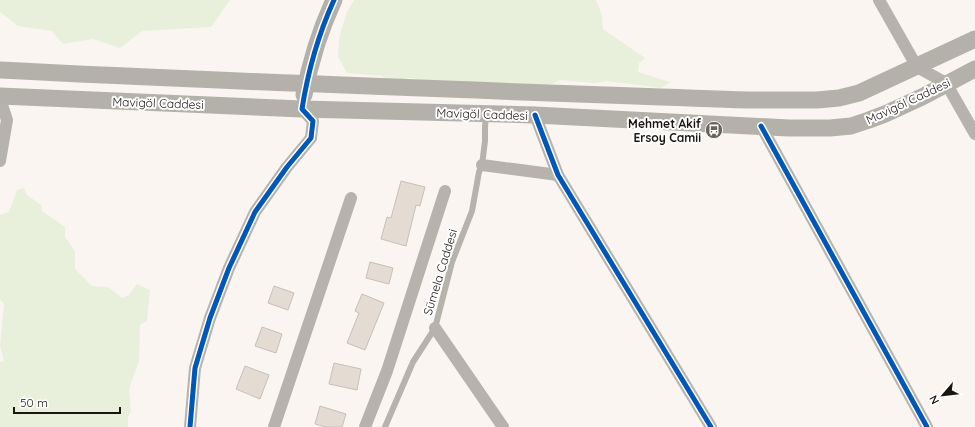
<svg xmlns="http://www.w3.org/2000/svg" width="975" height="427" font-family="Quicksand,sans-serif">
	<rect width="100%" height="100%" fill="#faf5f0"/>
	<g fill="#e8f0dc">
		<path d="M 0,0 L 230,0 L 211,27 L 142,31 L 120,48 L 93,39 L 63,44 L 52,31 L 18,26 L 0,12 Z"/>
		<path d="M 354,0 L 596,0 L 602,15 L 603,29 L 645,58 L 639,63 L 638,72 L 670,82 L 661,88 L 606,81 L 595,83 L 560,80 L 552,84 L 461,85 L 409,78 L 394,82 L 381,76 L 347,73 L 338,57 L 339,38 L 347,12 Z"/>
		<path d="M 24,188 L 27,195 L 41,205 L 42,211 L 65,227 L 65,237 L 75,251 L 75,269 L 92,286 L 108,287 L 122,298 L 129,295 L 137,284 L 150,290 L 147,321 L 140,325 L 139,361 L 129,389 L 131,411 L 128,417 L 128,427 L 0,427 L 0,362 L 4,361 L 0,345 L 4,304 L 0,299 L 0,215 L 9,212 L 17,190 Z"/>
	</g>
	<g fill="#e4dbd2" stroke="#c4c0bb">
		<path d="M 401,181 L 425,187 L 420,206 L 416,205 L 406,246 L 381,239 L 387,217 L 391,218 Z"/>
		<path d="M 370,262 L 393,268 L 389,284 L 366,278 Z"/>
		<path d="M 274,286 L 294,293 L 288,310 L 268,303 Z"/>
		<path d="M 362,294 L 384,303 L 365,350 L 347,343 L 359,313 L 355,311 Z"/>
		<path d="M 262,327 L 282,334 L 276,353 L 255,346 Z"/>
		<path d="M 334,363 L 361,369 L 357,390 L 329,384 Z"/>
		<path d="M 245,366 L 269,375 L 260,399 L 236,389 Z"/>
		<path d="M 320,406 L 346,414 L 342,427 L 326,427 L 315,424 Z"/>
	</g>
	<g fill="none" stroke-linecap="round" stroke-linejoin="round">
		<path stroke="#b6b2ac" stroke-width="6" d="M 385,427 L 413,362 L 435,328 L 452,262 L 472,211 L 479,172 L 482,165 L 485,141 L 485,127 L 486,116"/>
		<g stroke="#b6b2ac" stroke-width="12">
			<path d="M 879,0 L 917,67 L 946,83 L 975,134"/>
			<path d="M 0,99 L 7,120 L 0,161"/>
			<path d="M 535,115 L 558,175 L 711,427"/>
			<path d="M 761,126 L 927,427"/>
			<path d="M 482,165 L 558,175"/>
			<path d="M 435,328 L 503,427"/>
			<path d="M 190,427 L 195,368 L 210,318 L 229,268 L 255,212 L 287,167 L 311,138 L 313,121 L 302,109"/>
			<path d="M 274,427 L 351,198"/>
			<path d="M 365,427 L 387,371 L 445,191"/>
		</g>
		<g stroke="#b4b1aa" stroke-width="17">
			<path d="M 0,70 C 249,83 499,91 748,100 L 817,100 L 839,98 L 859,93 L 975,39"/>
			<path d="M 304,95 C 310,63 320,30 334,0"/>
			<path d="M 0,96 L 302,109 L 535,115 L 789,128 L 830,128 L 851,126 L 869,120 L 885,114 L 922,97 L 975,69"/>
		</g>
		<defs>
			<g id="cycleway">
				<path d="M 535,115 L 558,175 L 711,427"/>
				<path d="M 761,126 L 927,427"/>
				<path d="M 190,427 L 195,368 L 210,318 L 229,268 L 255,212 L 287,167 L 311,138 L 313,121 L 302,109 C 308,71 318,35 334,0"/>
			</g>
		</defs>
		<use href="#cycleway" stroke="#fff" stroke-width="8"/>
		<use href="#cycleway" stroke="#0057b8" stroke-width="5"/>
	</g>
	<defs>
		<symbol id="bus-disc" viewBox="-11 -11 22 22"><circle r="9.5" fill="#68635e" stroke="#fff"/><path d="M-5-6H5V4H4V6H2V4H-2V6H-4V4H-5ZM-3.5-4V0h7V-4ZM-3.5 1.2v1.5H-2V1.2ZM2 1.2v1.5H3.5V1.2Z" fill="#fff"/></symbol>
	</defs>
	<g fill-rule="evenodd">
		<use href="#bus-disc" x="704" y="120" width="20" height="20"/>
	</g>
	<g text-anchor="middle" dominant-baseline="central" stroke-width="4" stroke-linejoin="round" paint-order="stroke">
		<g font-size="12" fill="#191510" stroke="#fff">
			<text transform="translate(908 101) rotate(-25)">Mavigöl Caddesi</text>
			<text transform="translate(158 103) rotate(2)">Mavigöl Caddesi</text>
			<text transform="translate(482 114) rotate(2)">Mavigöl Caddesi</text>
			<text transform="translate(440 272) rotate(-73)">Sümela Caddesi</text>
		</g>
		<g font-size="12" font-weight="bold" fill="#191510" stroke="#fff" text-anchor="end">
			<text x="701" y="123">Mehmet Akif<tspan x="701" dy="14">Ersoy Camii</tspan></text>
		</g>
	</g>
	<g transform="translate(943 395) rotate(242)" stroke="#ffffff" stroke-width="3" paint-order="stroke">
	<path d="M0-3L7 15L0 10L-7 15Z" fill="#191510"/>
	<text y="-6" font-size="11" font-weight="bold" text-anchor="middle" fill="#191510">N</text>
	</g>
	<path d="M14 407v6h106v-6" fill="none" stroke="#191510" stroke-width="2"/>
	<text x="20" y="407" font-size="12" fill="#191510" stroke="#ffffff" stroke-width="3" paint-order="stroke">50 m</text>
</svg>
